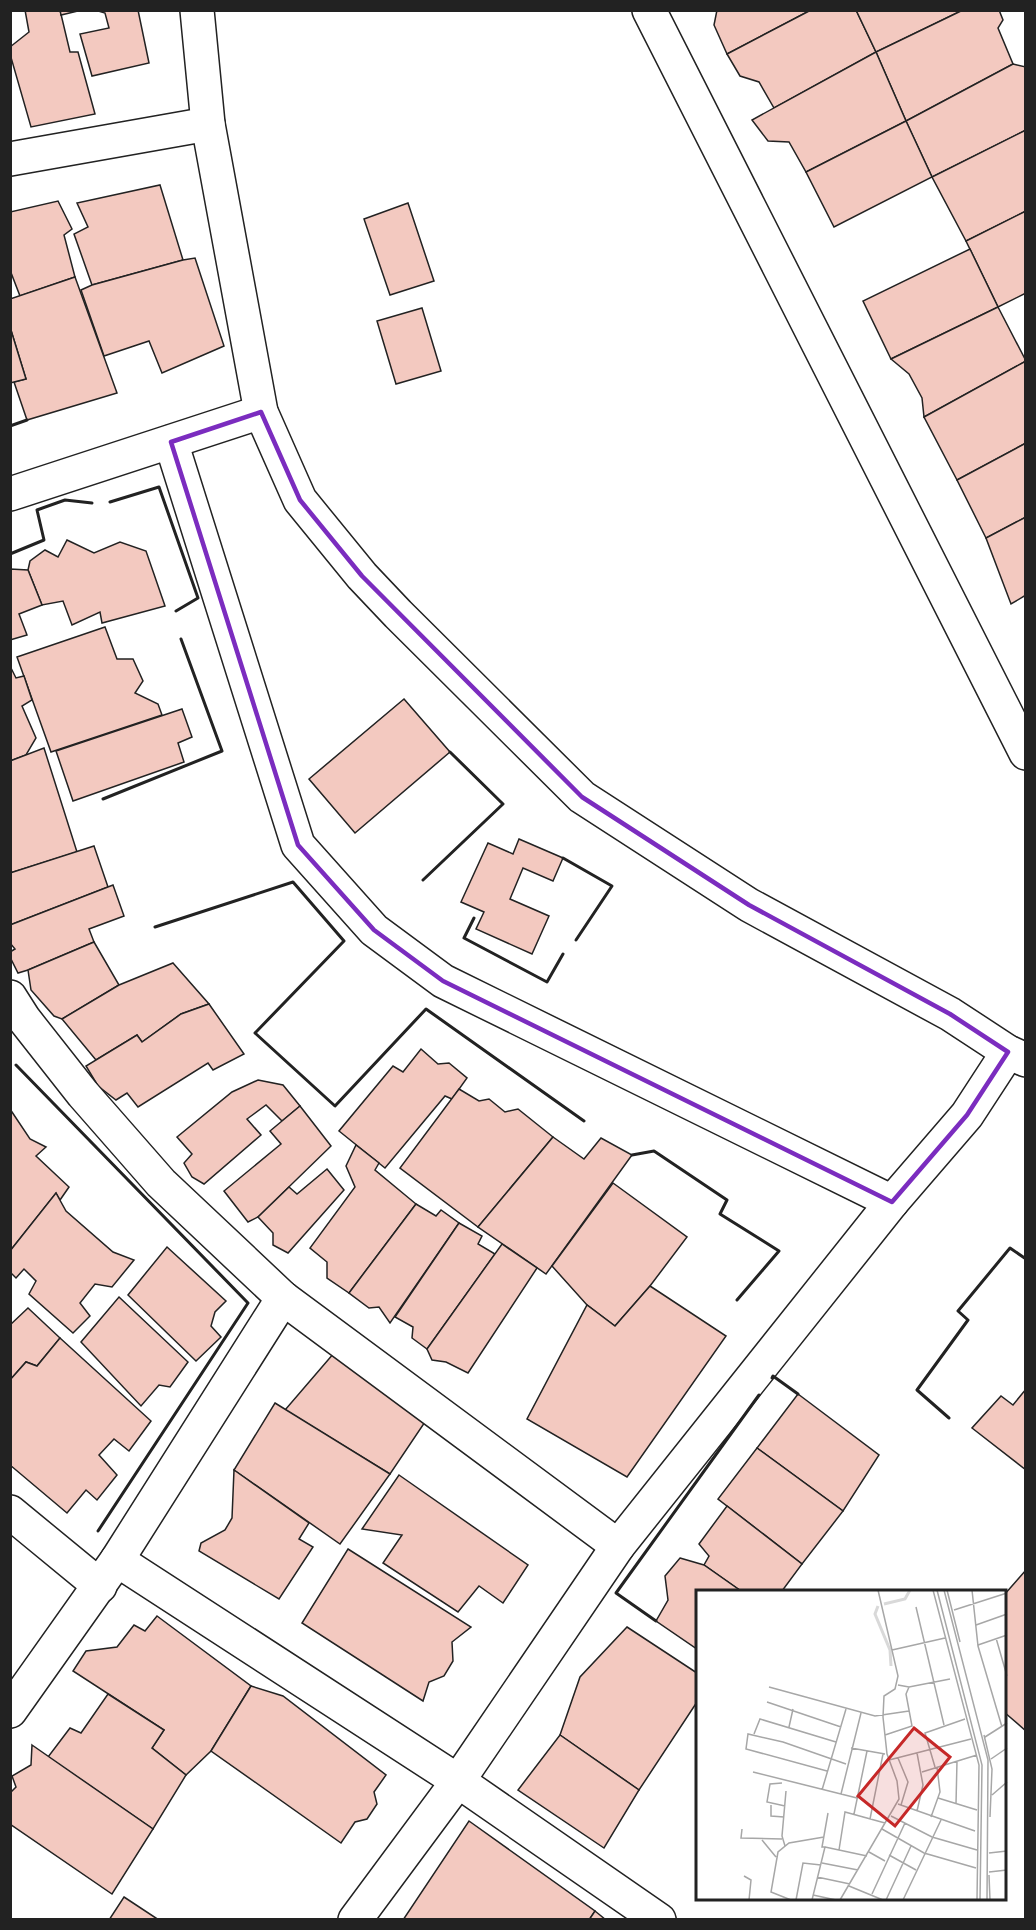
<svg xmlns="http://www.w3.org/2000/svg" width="1036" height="1930" font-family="'PT Sans',sans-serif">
	<rect width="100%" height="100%" fill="#fff"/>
	<g fill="#f3c9c0" stroke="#222" stroke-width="1.5">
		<path d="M 25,10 L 60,10 L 70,52 L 78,52 L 95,114 L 31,127 L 10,54 L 10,47 L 29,32 Z"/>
		<path d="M 60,10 L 82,10 L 61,15 Z"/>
		<path d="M 95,10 L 138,10 L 149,63 L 92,76 L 80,34 L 109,28 L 105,13 Z"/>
		<path d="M 717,10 L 811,10 L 727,54 L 714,25 Z"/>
		<path d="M 811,10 L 856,10 L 876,52 L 774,108 L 759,82 L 740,76 L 727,54 Z"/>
		<path d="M 856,10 L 963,10 L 876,52 Z"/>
		<path d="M 963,10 L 999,10 L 1003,20 L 998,28 L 1013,64 L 906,121 L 876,52 Z"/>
		<path d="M 876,52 L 906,121 L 806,172 L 789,142 L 768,141 L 752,120 Z"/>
		<path d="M 1013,64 L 1026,67 L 1026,130 L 932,177 L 906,121 Z"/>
		<path d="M 906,121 L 932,177 L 834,227 L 806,172 Z"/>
		<path d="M 1026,130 L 1026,211 L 966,241 L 932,177 Z"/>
		<path d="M 160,185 L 183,260 L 92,285 L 74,234 L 88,227 L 77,203 Z"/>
		<path d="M 58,201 L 72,229 L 64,235 L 75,277 L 20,296 L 10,270 L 10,212 Z"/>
		<path d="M 408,203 L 434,281 L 390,295 L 364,219 Z"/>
		<path d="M 1026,211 L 1026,293 L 998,307 L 966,241 Z"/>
		<path d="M 970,249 L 998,307 L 891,359 L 863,301 Z"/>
		<path d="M 195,258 L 224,346 L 162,373 L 149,341 L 104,356 L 81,290 L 92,285 L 183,260 Z"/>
		<path d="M 75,277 L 117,393 L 27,420 L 14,382 L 26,379 L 10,327 L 10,299 Z"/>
		<path d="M 998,307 L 1026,361 L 924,417 L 922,398 L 909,374 L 891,359 Z"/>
		<path d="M 422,308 L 441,371 L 396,384 L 377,321 Z"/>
		<path d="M 10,327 L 26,379 L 10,383 Z"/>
		<path d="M 1026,361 L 1026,443 L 957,480 L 924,417 Z"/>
		<path d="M 1026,443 L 1026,517 L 986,538 L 957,480 Z"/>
		<path d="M 1026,517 L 1026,595 L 1011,604 L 986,538 Z"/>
		<path d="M 67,540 L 94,553 L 120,542 L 146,551 L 165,606 L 102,623 L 100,612 L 72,625 L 63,601 L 42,605 L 28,570 L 30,561 L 45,550 L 58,557 Z"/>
		<path d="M 10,569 L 28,570 L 42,605 L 19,614 L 27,635 L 10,640 Z"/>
		<path d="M 105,627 L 117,659 L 133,659 L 143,681 L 135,693 L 158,704 L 162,715 L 51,752 L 17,657 Z"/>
		<path d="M 10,666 L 16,678 L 24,676 L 32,700 L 22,706 L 36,738 L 26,755 L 10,761 Z"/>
		<path d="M 404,699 L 450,752 L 355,833 L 309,779 Z"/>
		<path d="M 182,709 L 192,737 L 178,743 L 184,762 L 73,801 L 56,751 Z"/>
		<path d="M 44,748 L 77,852 L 10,873 L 10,761 Z"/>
		<path d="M 519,839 L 563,858 L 553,881 L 523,868 L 510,899 L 549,916 L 532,954 L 476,929 L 484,912 L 461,902 L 488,843 L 513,854 Z"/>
		<path d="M 94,846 L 108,887 L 10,925 L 10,873 Z"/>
		<path d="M 113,885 L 124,916 L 89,929 L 94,942 L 28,970 L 18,973 L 10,957 L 10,952 L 15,949 L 10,943 L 10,925 Z"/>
		<path d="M 94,942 L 119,985 L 62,1019 L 54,1016 L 31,990 L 28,970 Z"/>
		<path d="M 173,963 L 209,1004 L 181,1014 L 142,1042 L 137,1035 L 96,1060 L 62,1019 L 119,985 Z"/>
		<path d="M 209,1004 L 244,1054 L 213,1070 L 208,1063 L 138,1107 L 127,1093 L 116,1100 L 98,1086 L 86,1066 L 137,1035 L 142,1042 L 181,1014 Z"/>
		<path d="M 421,1049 L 438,1064 L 449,1063 L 467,1078 L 452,1099 L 445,1096 L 385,1168 L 339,1131 L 393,1066 L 403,1072 Z"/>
		<path d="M 258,1080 L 283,1085 L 300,1106 L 282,1121 L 266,1105 L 247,1119 L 261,1135 L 204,1184 L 192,1177 L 184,1163 L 192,1154 L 177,1137 L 232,1092 Z"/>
		<path d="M 459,1089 L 479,1101 L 489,1099 L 505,1112 L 518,1109 L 553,1137 L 478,1227 L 400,1168 Z"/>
		<path d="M 300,1106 L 331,1146 L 258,1217 L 248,1222 L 224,1191 L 281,1144 L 270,1131 Z"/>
		<path d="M 12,1112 L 30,1139 L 46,1147 L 36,1156 L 69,1187 L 60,1200 L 56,1193 L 10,1251 L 10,1114 Z"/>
		<path d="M 553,1137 L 584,1159 L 601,1138 L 632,1155 L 546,1274 L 478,1227 Z"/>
		<path d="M 356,1145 L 379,1163 L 375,1170 L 416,1204 L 349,1293 L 327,1278 L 327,1262 L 310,1248 L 355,1187 L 346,1166 Z"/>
		<path d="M 327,1169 L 344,1190 L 288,1253 L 273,1245 L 273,1233 L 258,1217 L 289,1187 L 297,1194 Z"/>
		<path d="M 613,1183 L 687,1237 L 650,1286 L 615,1326 L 587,1305 L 552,1266 Z"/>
		<path d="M 56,1193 L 66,1211 L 113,1252 L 134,1260 L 112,1287 L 95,1284 L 80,1303 L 90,1316 L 73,1333 L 29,1294 L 36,1281 L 24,1269 L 16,1278 L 10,1272 L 10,1251 Z"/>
		<path d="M 416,1204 L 436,1216 L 441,1210 L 459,1223 L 390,1323 L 379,1307 L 369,1308 L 349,1293 Z"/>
		<path d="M 459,1223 L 482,1236 L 478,1244 L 495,1254 L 427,1349 L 412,1338 L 413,1327 L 395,1317 Z"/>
		<path d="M 502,1244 L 537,1268 L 468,1373 L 446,1362 L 432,1360 L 427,1349 Z"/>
		<path d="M 167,1247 L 226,1301 L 215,1312 L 211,1326 L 221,1337 L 196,1361 L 128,1295 Z"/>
		<path d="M 650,1286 L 726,1336 L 627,1477 L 527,1419 L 587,1305 L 615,1326 Z"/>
		<path d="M 119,1297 L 188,1362 L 170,1387 L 159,1385 L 141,1406 L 81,1342 Z"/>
		<path d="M 28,1308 L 60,1338 L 37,1366 L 26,1362 L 10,1380 L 10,1325 Z"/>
		<path d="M 60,1338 L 151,1421 L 129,1451 L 114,1439 L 99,1455 L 117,1475 L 97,1500 L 86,1490 L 67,1513 L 10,1465 L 10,1380 L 26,1362 L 37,1366 Z"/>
		<path d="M 334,1353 L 427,1419 L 390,1474 L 285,1410 Z"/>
		<path d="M 1026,1389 L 1026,1470 L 972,1428 L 1001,1396 L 1013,1405 Z"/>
		<path d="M 798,1394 L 879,1455 L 843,1511 L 757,1448 Z"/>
		<path d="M 275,1403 L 390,1474 L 340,1544 L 234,1470 Z"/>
		<path d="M 757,1448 L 843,1511 L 802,1564 L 718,1499 Z"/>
		<path d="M 234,1470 L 309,1523 L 299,1539 L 313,1547 L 279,1599 L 199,1551 L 201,1543 L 225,1530 L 232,1518 Z"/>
		<path d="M 399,1475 L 528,1565 L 503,1603 L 479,1586 L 458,1612 L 383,1563 L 402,1535 L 362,1529 Z"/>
		<path d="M 727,1506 L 802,1564 L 782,1591 L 741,1591 L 704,1565 L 709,1556 L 699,1544 Z"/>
		<path d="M 348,1549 L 471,1627 L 452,1642 L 453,1661 L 444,1676 L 429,1682 L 423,1701 L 302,1623 Z"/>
		<path d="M 680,1558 L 704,1565 L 741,1591 L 697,1591 L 697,1649 L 656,1621 L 668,1600 L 665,1576 Z"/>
		<path d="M 1026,1570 L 1026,1731 L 1004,1712 L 1004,1595 Z"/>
		<path d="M 157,1616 L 251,1686 L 211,1751 L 186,1775 L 152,1748 L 164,1730 L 73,1671 L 86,1651 L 117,1647 L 134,1625 L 145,1631 Z"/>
		<path d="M 627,1627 L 697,1673 L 697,1702 L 639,1790 L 560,1735 L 580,1677 Z"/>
		<path d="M 251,1686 L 283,1696 L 386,1775 L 374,1792 L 377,1804 L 367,1819 L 355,1822 L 341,1843 L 211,1751 Z"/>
		<path d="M 108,1694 L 164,1730 L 152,1748 L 186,1775 L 153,1829 L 48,1757 L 70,1728 L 81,1733 Z"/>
		<path d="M 560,1735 L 639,1790 L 604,1848 L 518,1790 Z"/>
		<path d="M 32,1745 L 153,1829 L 112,1894 L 10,1824 L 10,1793 L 16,1787 L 12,1776 L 31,1765 Z"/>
		<path d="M 469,1821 L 595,1911 L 589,1920 L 403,1920 Z"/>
		<path d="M 124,1897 L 159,1920 L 109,1920 Z"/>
		<path d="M 595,1911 L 606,1920 L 589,1920 Z"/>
	</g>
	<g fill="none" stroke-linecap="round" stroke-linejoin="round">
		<defs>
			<g id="minor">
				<path d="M 197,10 L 208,124 L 261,412 L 300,500 L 362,576 L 398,614 L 582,797 L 749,905 L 950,1014 L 1008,1052 L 1026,1060"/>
				<path d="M 649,10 L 1026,753"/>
				<path d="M 10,159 L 208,124"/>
				<path d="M 171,442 L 298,845 L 374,930 L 443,981 L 892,1202"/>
				<path d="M 10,494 L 261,412"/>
				<path d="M 10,997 L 24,1019 L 83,1094 L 161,1183 L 283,1298 L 618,1546"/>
				<path d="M 10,1512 L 100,1586"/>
				<path d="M 117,1560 L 458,1781 L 659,1920"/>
				<path d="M 10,1711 L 117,1560 L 283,1298"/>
				<path d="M 355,1920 L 458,1781 L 618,1546 L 892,1202 L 967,1115 L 1008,1052"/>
			</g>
		</defs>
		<use href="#minor" stroke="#222" stroke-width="36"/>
		<use href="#minor" stroke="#fff" stroke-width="33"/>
		<g stroke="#222" stroke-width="3">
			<path d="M 10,426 L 27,420"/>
			<path d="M 110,502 L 159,487 L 198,598 L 176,611"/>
			<path d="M 10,554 L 44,540 L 37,510 L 65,500 L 92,503"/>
			<path d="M 103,799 L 222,751 L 181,639"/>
			<path d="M 563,858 L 612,886 L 576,940"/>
			<path d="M 423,880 L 503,804 L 450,752"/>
			<path d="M 474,918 L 464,938 L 547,982 L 563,954"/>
			<path d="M 155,927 L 293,882 L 344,941 L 255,1033 L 335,1106 L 426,1009 L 584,1121"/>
			<path d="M 16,1065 L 248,1303 L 98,1531"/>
			<path d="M 632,1155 L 654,1151 L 727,1200 L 720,1214 L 779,1251 L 737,1300"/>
			<path d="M 772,1378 L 773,1376 L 798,1394"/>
			<path d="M 949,1418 L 917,1390 L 968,1320 L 958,1311 L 1010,1248 L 1026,1259"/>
			<path d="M 656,1621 L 616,1593 L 759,1395"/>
		</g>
	</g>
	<path fill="none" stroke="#7b2cbf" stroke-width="4.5" stroke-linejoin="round" d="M 261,412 L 300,500 L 362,576 L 582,797 L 749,905 L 950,1014 L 1008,1052 L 967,1115 L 892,1202 L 443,981 L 374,930 L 298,845 L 171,442 Z"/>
	<g transform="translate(696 1590)">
		<rect width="310" height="310" fill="#fff"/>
		<path fill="none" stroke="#d9d9d9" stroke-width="3" d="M 188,14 L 209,9 L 214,0M 182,16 L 179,24 L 194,60 L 195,76"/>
		<path fill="none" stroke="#a7a7a7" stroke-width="1.5" d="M 237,0 L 283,175 L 281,310M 241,0 L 286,175 L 284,310M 248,0 L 292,170 L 291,310M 251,0 L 264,52M 276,0 L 282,56 L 306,137M 220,17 L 248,135M 258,20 L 311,3M 280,35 L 311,24M 300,48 L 311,86M 282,55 L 311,45M 196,60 L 249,48M 202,95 L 213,97 L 254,89M 73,97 L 179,126 L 213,121M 71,112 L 145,137M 93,137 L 97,119M 58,144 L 64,129 L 140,152M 189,145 L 216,136 L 210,104 L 213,97M 288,145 L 296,179 L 294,227M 289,147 L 311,133M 155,158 L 189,164M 221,163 L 227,195 L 221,221M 202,168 L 212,192 L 205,215M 295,169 L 311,158M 193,170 L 275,149M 239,177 L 229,143 L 269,129M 131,181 L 50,159 L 52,144 L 87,152 L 150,174M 57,182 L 161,208M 226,182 L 281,165M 86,193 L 74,194 L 71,212 L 89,216M 126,200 L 150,119M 145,204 L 165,123M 296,205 L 311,192M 242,208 L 281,220M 202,214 L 279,241M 260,214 L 261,171M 75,215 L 75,226 L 88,227M 158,224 L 171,161M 195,226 L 236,247 L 281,260M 235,227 L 244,202 L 241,177M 174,229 L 187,164M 46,239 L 45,248 L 86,249M 186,239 L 228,263 L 280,278M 66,250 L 80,267M 89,256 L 86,246 L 90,201M 129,257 L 171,266M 143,260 L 149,222 L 189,233M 173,262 L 189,271M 293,263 L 311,261M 193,265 L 220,280M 126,273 L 162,280M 293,282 L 311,280M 293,285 L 294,310M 48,286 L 55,290 L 53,310M 121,287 L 154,294M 153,296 L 187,310M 176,304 L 209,233M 117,305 L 140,310M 95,310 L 75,302 L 82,262 L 93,253 L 128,247M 100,310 L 107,273 L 125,275M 116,310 L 129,257 L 126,257 L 132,223M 144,310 L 203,209 L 201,191 L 191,164 L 187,127 L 188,106 L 199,99 L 202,86 L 182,0M 190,310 L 215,256M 207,310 L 245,230"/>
		<path fill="#c62828" fill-opacity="0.15" stroke="#c62828" stroke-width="3" d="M 218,138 L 254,167 L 199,236 L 162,206 Z"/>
		<rect width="310" height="310" fill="none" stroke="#222" stroke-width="3"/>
	</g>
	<rect width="1036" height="1930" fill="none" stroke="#222222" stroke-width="24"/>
</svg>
